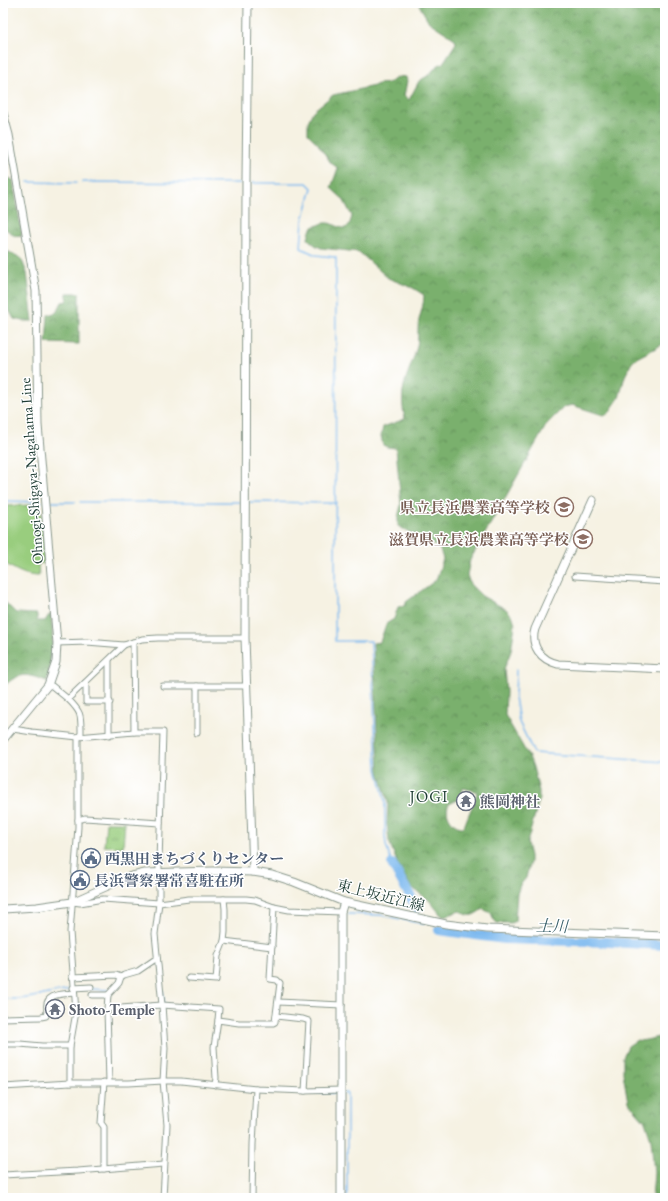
<svg xmlns="http://www.w3.org/2000/svg" width="668" height="1201" font-family="'EB Garamond','Noto Serif JP',serif">
	<defs>
		<pattern id="forest-crowns" width="20" height="18" patternUnits="userSpaceOnUse"><rect width="20" height="18" fill="#7ab06d"/><path d="M2 6a3 3 0 1 1 6 0M12 15a3 3 0 1 1 6 0" fill="none" stroke="#63905a"/></pattern>
		<pattern id="park-tufts" width="24" height="20" patternUnits="userSpaceOnUse"><rect width="24" height="20" fill="#99cd7e"/><path d="M3 7l-1-3M5 7V3M7 7l1-3M15 17l-1-3M17 17v-4M19 17l1-3" fill="none" stroke="#7ca868"/></pattern>
	</defs>
	<rect width="100%" height="100%" fill="#fff"/>
	<filter id="ink" filterUnits="userSpaceOnUse"><feTurbulence type="fractalNoise" baseFrequency=".025" numOctaves="2"/><feDisplacementMap in="SourceGraphic" scale="8" xChannelSelector="R" yChannelSelector="G"/><feConvolveMatrix kernelMatrix="1 2 1 2 8 2 1 2 1" color-interpolation-filters="sRGB"/></filter>
	<filter id="wash" filterUnits="userSpaceOnUse"><feTurbulence type="fractalNoise" baseFrequency=".012" numOctaves="4" result="noise"/><feDisplacementMap in="SourceGraphic" scale="16" xChannelSelector="R" yChannelSelector="G"/><feGaussianBlur stdDeviation="0.9" result="paint"/><feColorMatrix in="noise" values="0 0 0 0 0 0 0 0 0 0 0 0 0 0 0 0 0 1.4 0 .05"/><feComposite in="paint" operator="in"/></filter>
	<g filter="url(#wash)">
		<rect width="100%" height="100%" fill="#f6f2e3"/>
		<g fill="url(#forest-crowns)" stroke="#4c7650" fill-rule="evenodd">
			<path d="M 418,3 L 665,3 L 665,343 L 633,360 L 625,376 L 619,398 L 608,414 L 603,415 L 572,405 L 564,407 L 547,424 L 470,560 L 467,575 L 470,584 L 482,596 L 507,610 L 513,617 L 515,625 L 511,651 L 504,669 L 506,692 L 505,715 L 530,759 L 533,767 L 539,791 L 539,800 L 527,843 L 530,856 L 530,861 L 526,878 L 520,885 L 517,894 L 515,921 L 511,923 L 497,923 L 494,920 L 491,913 L 483,909 C 472,916 472,918 460,911 L 445,916 L 441,915 L 429,900 L 411,887 L 398,865 L 389,841 L 387,824 L 388,802 L 379,772 L 373,643 L 380,642 L 386,624 L 394,619 L 398,607 L 406,605 L 406,602 L 436,580 L 443,559 L 440,550 L 437,547 L 398,526 L 398,517 L 401,505 L 396,448 L 387,447 L 383,445 L 381,436 L 383,427 L 405,419 C 398,388 407,379 416,350 C 419,341 417,330 419,320 C 421,312 424,304 424,295 L 413,288 L 388,278 L 359,252 L 321,248 L 315,245 L 308,239 C 310,230 310,227 319,225 C 321,224 323,223 325,223 C 338,222 347,239 352,216 L 343,199 L 331,188 L 338,168 L 331,163 L 318,144 L 308,134 L 308,122 L 313,111 L 333,95 L 374,86 C 379,82 385,85 390,82 C 396,79 398,75 406,77 L 407,81 L 404,96 L 409,100 L 419,81 L 429,75 L 437,66 L 443,63 L 456,43 L 455,39 L 429,22 ZM 463,788 L 476,791 L 477,793 C 474,804 468,815 464,827 C 449,829 438,801 458,800 Z"/>
			<path d="M 4,177 L 9,178 L 13,180 L 22,235 L 15,236 L 3,227 Z"/>
			<path d="M 3,249 L 21,258 L 27,273 L 33,321 L 23,321 L 14,319 L 3,299 Z"/>
			<path d="M 67,293 L 79,293 L 79,344 L 46,343 L 48,315 L 57,312 L 62,302 L 67,301 Z"/>
			<path d="M 3,600 L 16,613 L 37,614 L 37,621 L 45,621 L 49,615 L 51,615 C 54,640 53,656 47,681 C 26,674 20,671 3,687 Z"/>
			<path d="M 659,1037 L 665,1039 L 665,1198 L 652,1198 L 654,1173 L 651,1139 L 645,1121 L 628,1102 L 623,1073 L 623,1057 L 628,1046 L 637,1040 C 644,1042 652,1038 659,1037 Z"/>
		</g>
		<path fill="url(#park-tufts)" stroke="#5c8559" d="M 106,822 L 125,822 L 123,847 L 104,846 Z"/>
		<path fill="#99cd7e" stroke="#5c8559" d="M 36,505 L 41,512 L 44,563 L 38,564 L 39,576 C 25,576 15,570 3,562 L 3,506 Z"/>
		<g fill="none" stroke-linecap="round" stroke-linejoin="round">
			<g stroke="#7db9ef" stroke-width="1.5">
				<path d="M 28,182 L 76,183"/>
				<path d="M 82,182 L 240,183"/>
				<path d="M 252,183 L 307,183 L 312,188 L 303,220 L 301,248 L 316,255 L 334,257 L 336,258 L 335,641 L 371,641 L 377,769 L 385,801 L 385,835 L 386,845 L 392,864"/>
				<path d="M 3,501 L 42,502"/>
				<path d="M 50,502 L 76,502"/>
				<path d="M 80,502 L 241,502"/>
				<path d="M 250,502 L 336,503"/>
				<path d="M 516,670 L 515,697 L 519,722 L 534,753 L 665,762"/>
				<path d="M 348,914 L 381,915 L 424,924"/>
				<path d="M 90,989 L 110,990"/>
				<path d="M 163,992 L 164,1004"/>
				<path d="M 3,998 C 26,1002 49,992 72,990"/>
				<path d="M 312,1093 L 338,1093"/>
				<path d="M 344,1093 L 347,1093 L 347,1198"/>
			</g>
			<g stroke="#7db9ef" stroke-width="10">
				<path d="M 392,864 L 417,908"/>
				<path d="M 439,930 L 505,939 L 610,942 L 665,945"/>
			</g>
		</g>
	</g>
	<g filter="url(#ink)">
		<g fill="none" stroke-linecap="round" stroke-linejoin="round">
			<defs>
				<g id="street">
					<path d="M 575,576 L 665,582"/>
					<path d="M 133,642 L 134,732"/>
					<path d="M 57,643 L 87,642 L 124,645"/>
					<path d="M 109,661 L 109,735"/>
					<path d="M 85,683 L 86,687 L 86,702 L 110,702"/>
					<path d="M 48,685 L 52,686 L 68,699 L 124,645 L 142,639 L 158,638 L 245,638"/>
					<path d="M 163,686 L 247,686"/>
					<path d="M 197,686 L 197,733"/>
					<path d="M 68,699 C 82,713 81,715 81,734 L 78,737 L 78,827 L 70,932 L 76,1012 L 70,1046 L 70,1083"/>
					<path d="M 13,729 L 32,732 L 78,737 L 134,732 L 163,732 L 159,862 L 159,903 L 103,899 L 80,903 L 73,902"/>
					<path d="M 78,820 L 85,818 L 160,823"/>
					<path d="M 224,941 L 272,947"/>
					<path d="M 72,977 L 116,975 L 121,977"/>
					<path d="M 189,978 L 216,980 L 218,956 L 224,941 L 225,932 L 225,909 L 224,899"/>
					<path d="M 73,988 L 91,987"/>
					<path d="M 92,995 L 108,995"/>
					<path d="M 278,1002 L 342,1005"/>
					<path d="M 107,1009 L 162,1005 L 219,1009 L 218,1020"/>
					<path d="M 276,1016 L 303,1019 L 309,1021 L 305,1091"/>
					<path d="M 3,1018 L 41,1017 L 46,1016 C 48,1011 46,1007 47,1003 C 50,993 65,994 74,993"/>
					<path d="M 3,1044 L 20,1044 L 42,1046 L 70,1046"/>
					<path d="M 109,1082 L 107,1009 L 108,995 L 119,983 L 121,977 L 124,975 L 138,971 L 157,958"/>
					<path d="M 215,1085 L 216,1078 L 214,1047 L 218,1020 L 239,1023 L 273,1023 L 275,1022 L 280,983 L 277,980 L 270,979 L 274,907"/>
					<path d="M 3,1087 L 70,1083 L 129,1083 L 163,1081 L 181,1081 L 256,1089 L 305,1091 L 341,1090"/>
					<path d="M 104,1169 L 104,1127 L 101,1123 L 104,1082"/>
					<path d="M 3,1175 L 78,1171 L 164,1164"/>
					<path d="M 163,1198 L 167,1125 L 163,1081 L 165,1048 L 162,1005 L 155,934 L 159,903 L 189,899 L 246,899 L 255,900 L 274,907 L 289,910 L 341,912"/>
					<path d="M 252,1198 L 253,1144 L 256,1089"/>
				</g>
				<g id="secondary">
					<path d="M 248,3 L 246,179 L 245,638 L 253,872"/>
					<path d="M 3,113 L 9,135 L 36,291 L 38,425 L 57,643 L 56,662 L 48,685 L 3,740"/>
					<path d="M 593,500 L 535,629 C 530,646 541,660 558,664 L 665,669"/>
					<path d="M 3,909 L 37,907 L 72,902 L 128,877 L 145,873 L 213,871 L 253,872 L 272,875 L 294,882 L 344,902 L 446,924 L 487,929 L 665,936"/>
					<path d="M 341,1198 L 341,912 L 344,902"/>
				</g>
			</defs>
			<use href="#street" stroke="#8a988c" stroke-width="7"/>
			<use href="#secondary" stroke="#8a988c" stroke-width="9"/>
			<use href="#street" stroke="#fff" stroke-width="5"/>
			<use href="#secondary" stroke="#fff" stroke-width="7"/>
		</g>
	</g>
	<defs>
		<symbol id="school-ring" viewBox="-11 -11 22 22"><circle r="9.5" fill="#fff" stroke="#8d6e63" stroke-width="1.5"/><path d="M0-5L7-2L0 1L-7-2ZM-4 1L0 2.5L4 1V4Q0 6-4 4Z" fill="#8d6e63"/></symbol>
		<symbol id="temple-ring" viewBox="-11 -11 22 22"><circle r="9.5" fill="#fff" stroke="#6b7280" stroke-width="1.5"/><path d="M0-6L5-2H3V0L6.5 2.5H4V6H1.5V3h-3V6H-4V2.5H-6.5L-3 0V-2H-5Z" fill="#6b7280"/></symbol>
		<symbol id="civic-ring" viewBox="-11 -11 22 22"><circle r="9.5" fill="#fff" stroke="#5c6f8a" stroke-width="1.5"/><path d="M-.6-6.5H3V-4.5H.6V-3L4-1V1h2V6H-6V1h2V-1L-.6-3ZM-1.2 2.5V6h2.4V2.5Z" fill="#5c6f8a"/></symbol>
	</defs>
	<g fill-rule="evenodd">
		<use href="#school-ring" x="553" y="496" width="22" height="22"/>
		<use href="#school-ring" x="572" y="528" width="22" height="22"/>
		<use href="#temple-ring" x="455" y="790" width="22" height="22"/>
		<use href="#civic-ring" x="80" y="847" width="22" height="22"/>
		<use href="#civic-ring" x="69" y="869" width="22" height="22"/>
		<use href="#temple-ring" x="44" y="998" width="22" height="22"/>
	</g>
	<g text-anchor="middle" dominant-baseline="central" stroke-width="3" stroke-linejoin="round" paint-order="stroke">
		<g font-size="15" fill="#1f3d34" stroke="#fff">
			<text transform="translate(31 471) rotate(-94)">Ohnogi-Shigaya-Nagahama Line</text>
			<text transform="translate(381 895) rotate(14)">東上坂近江線</text>
		</g>
		<g font-size="15" font-weight="bold" fill="#785e54" stroke="#fff" text-anchor="end">
			<text x="550" y="507">県立長浜農業高等学校</text>
			<text x="569" y="539">滋賀県立長浜農業高等学校</text>
		</g>
		<g font-size="15" font-weight="bold" fill="#5b616d" stroke="#fff" text-anchor="start">
			<text x="480" y="801">熊岡神社</text>
			<text x="69" y="1009">Shoto-Temple</text>
		</g>
		<g font-size="15" font-weight="bold" fill="#4e5e75" stroke="#fff" text-anchor="start">
			<text x="105" y="858">西黒田まちづくりセンター</text>
			<text x="94" y="880">長浜警察署常喜駐在所</text>
		</g>
		<g font-size="16" letter-spacing="1" fill="#1f3d34" stroke="#fff">
			<text x="429" y="796">JOGI</text>
		</g>
		<g font-size="16" font-style="italic" fill="#3b626c" stroke="#fff">
			<text transform="translate(552 926) rotate(2)">土川</text>
		</g>
	</g>
	<rect width="668" height="1201" fill="none" stroke="#fff" stroke-width="16"/>
</svg>
